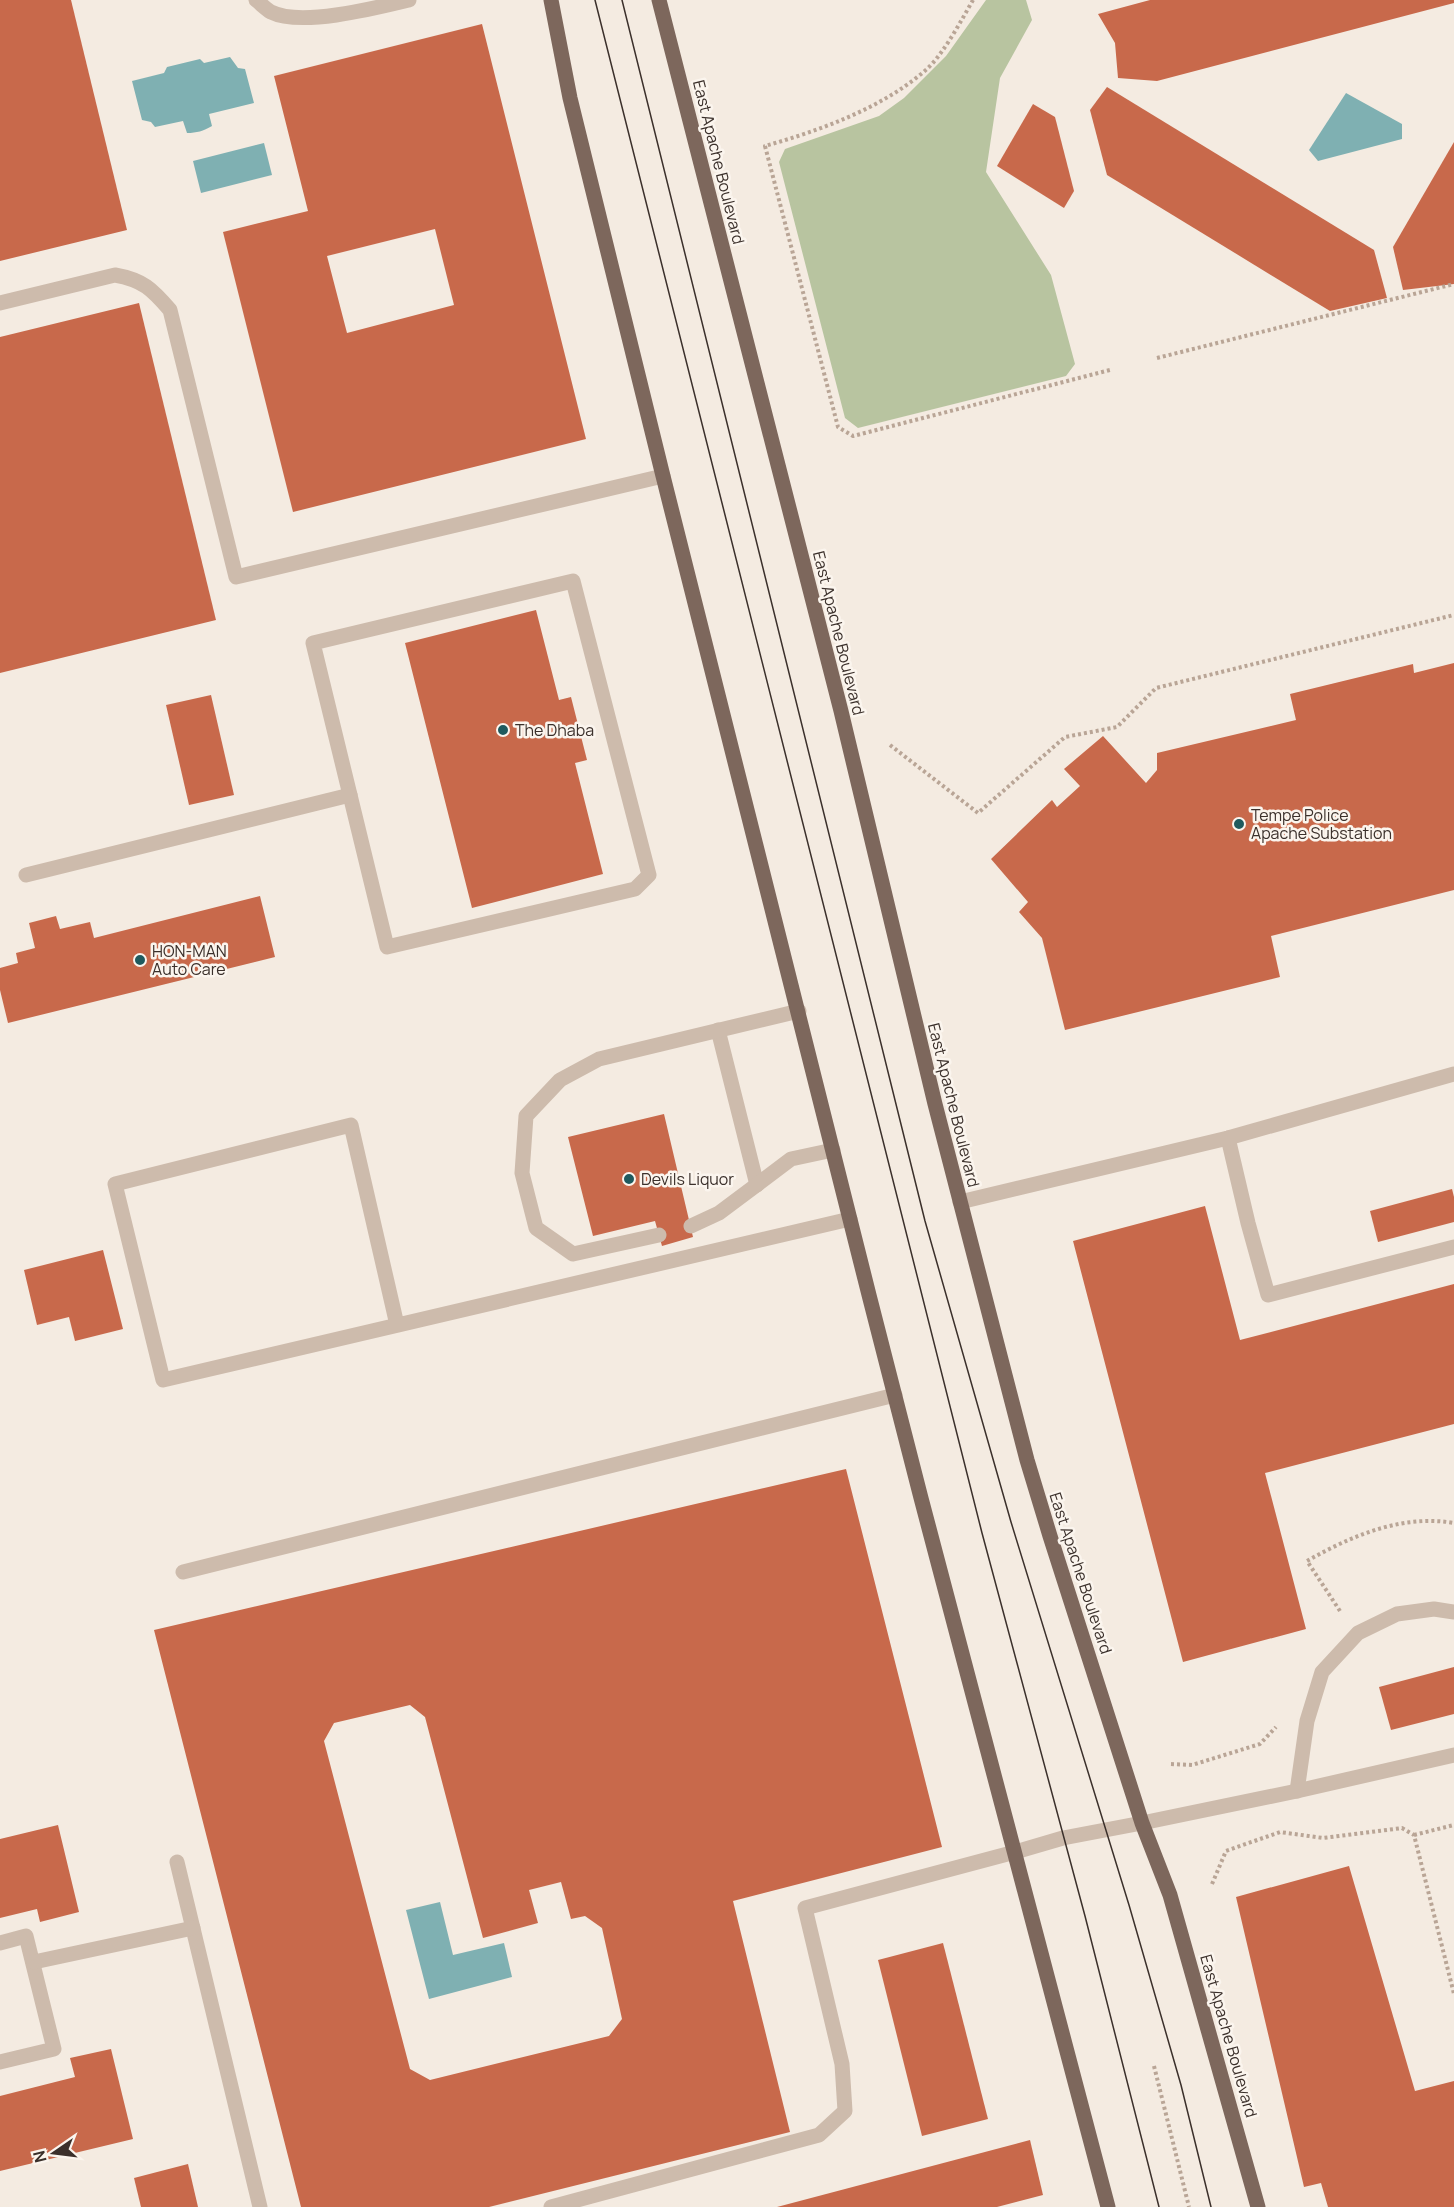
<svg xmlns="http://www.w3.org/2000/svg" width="1454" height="2207" font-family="Manrope,sans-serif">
	<rect width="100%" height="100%" fill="#f4ebe1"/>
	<path fill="#b8c4a0" d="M 986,0 L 1026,0 L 1032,20 L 1000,78 L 986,172 L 1051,275 L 1075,364 L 1066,376 L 858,428 L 845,418 L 779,162 L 785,149 L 879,116 L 904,98 L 946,56 Z"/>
	<g fill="#7fb0b2">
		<path d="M 230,57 L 238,68 L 245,69 L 254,103 L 209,114 L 212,126 C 203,131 197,133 187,133 L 183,121 L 155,127 L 151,122 L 142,120 L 132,81 L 164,73 L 167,67 L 200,59 L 204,63 Z"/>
		<path d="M 1346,93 L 1402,124 L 1402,139 L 1318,161 L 1309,150 Z"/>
		<path d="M 264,143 L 272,175 L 201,193 L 193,161 Z"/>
		<path d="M 440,1902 L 453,1955 L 504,1943 L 512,1977 L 429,1999 L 406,1910 Z"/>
	</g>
	<g fill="#c8694b" fill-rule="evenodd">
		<path d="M 0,0 L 71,0 L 127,230 L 0,261 Z"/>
		<path d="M 1150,0 L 1454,0 L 1454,3 L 1157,81 L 1118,78 L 1115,43 L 1098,14 Z"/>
		<path d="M 482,24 L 586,439 L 293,512 L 223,232 L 308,211 L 274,76 ZM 435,229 L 454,305 L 347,333 L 327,256 Z"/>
		<path d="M 1107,87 L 1374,250 L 1387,298 L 1330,311 L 1107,175 L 1090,110 Z"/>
		<path d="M 1033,104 L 1055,117 L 1074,191 L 1064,208 L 997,166 Z"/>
		<path d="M 1454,142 L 1454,284 L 1403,290 L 1393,247 Z"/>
		<path d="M 139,303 L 216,620 L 0,673 L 0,337 Z"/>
		<path d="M 536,610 L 559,700 L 571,697 L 587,760 L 575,763 L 603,874 L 472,908 L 405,643 Z"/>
		<path d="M 1454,663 L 1454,890 L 1271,936 L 1280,977 L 1065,1030 L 1042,938 L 1019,912 L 1028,902 L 991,859 L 1052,800 L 1057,807 L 1080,786 L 1064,769 L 1103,736 L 1146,783 L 1157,770 L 1157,753 L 1296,720 L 1290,694 L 1413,664 L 1414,673 Z"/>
		<path d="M 211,695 L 234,795 L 189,805 L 166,705 Z"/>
		<path d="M 260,896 L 275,957 L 8,1023 L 0,990 L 0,968 L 18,963 L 16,953 L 35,948 L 29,923 L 56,916 L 60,929 L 90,922 L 94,938 Z"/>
		<path d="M 664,1114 L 693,1237 L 662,1246 L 655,1221 L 593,1236 L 568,1137 Z"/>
		<path d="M 1452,1189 L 1454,1197 L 1454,1222 L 1378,1242 L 1370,1211 Z"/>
		<path d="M 1205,1206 L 1240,1340 L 1454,1284 L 1454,1424 L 1265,1473 L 1306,1629 L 1183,1662 L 1073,1241 Z"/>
		<path d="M 103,1250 L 123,1329 L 75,1341 L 69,1317 L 37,1325 L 24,1270 Z"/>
		<path d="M 846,1469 L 942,1847 L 733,1901 L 790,2132 L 489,2207 L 301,2207 L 154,1630 ZM 410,1705 L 425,1717 L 483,1938 L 538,1923 L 529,1890 L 561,1882 L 571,1919 L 585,1916 L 602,1928 L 622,2019 L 609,2036 L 430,2080 L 410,2069 L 324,1741 L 334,1723 Z"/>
		<path d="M 1454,1667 L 1454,1714 L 1391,1730 L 1379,1687 Z"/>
		<path d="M 58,1825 L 79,1912 L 40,1922 L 37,1909 L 0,1918 L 0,1839 Z"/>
		<path d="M 1349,1866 L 1415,2091 L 1454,2081 L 1454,2207 L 1328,2207 L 1321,2183 L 1304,2187 L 1236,1897 Z"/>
		<path d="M 943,1943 L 988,2119 L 922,2136 L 878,1960 Z"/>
		<path d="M 111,2049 L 133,2139 L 0,2171 L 0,2096 L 75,2077 L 70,2058 Z"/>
		<path d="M 1030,2140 L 1043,2195 L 997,2207 L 777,2207 Z"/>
		<path d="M 188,2164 L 198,2207 L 141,2207 L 134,2178 Z"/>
	</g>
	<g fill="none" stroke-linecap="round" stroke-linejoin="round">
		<g stroke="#b9a596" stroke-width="4" stroke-dasharray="3 3" stroke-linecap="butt">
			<path d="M 973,0 C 961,21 944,53 927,69 C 883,108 821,130 765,146 L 838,427 L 853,436 L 1110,370"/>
			<path d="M 1157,358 L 1454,284"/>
			<path d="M 890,745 L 978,813 L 1065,737 L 1117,727 L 1156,688 L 1454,615"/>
			<path d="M 1340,1611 L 1307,1561 C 1351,1536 1402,1514 1454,1523"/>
			<path d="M 1171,1764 L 1192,1765 L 1260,1744 L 1276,1727"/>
			<path d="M 1414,1835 L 1454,1825"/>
			<path d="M 1212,1884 L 1226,1851 L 1280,1832 L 1323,1838 L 1402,1828 L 1414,1835 L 1454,1994"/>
			<path d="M 1154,2066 L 1189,2207"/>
		</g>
		<g stroke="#cdbbac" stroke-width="15">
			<path d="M 256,0 C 261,4 266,9 271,12 C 301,27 376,8 409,0"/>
			<path d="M 0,303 L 115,275 C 143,280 152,289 170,310 L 236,577 L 663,476"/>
			<path d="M 573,581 L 649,875 L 635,889 L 387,947 L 313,643 Z"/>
			<path d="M 26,875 L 350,795"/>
			<path d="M 718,1030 L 757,1185"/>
			<path d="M 1228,1138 L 1248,1223 L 1268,1295 L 1454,1247"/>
			<path d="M 960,1202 L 1228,1138 L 1454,1074"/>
			<path d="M 691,1226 L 719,1213 L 791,1159 L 833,1150"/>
			<path d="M 659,1235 L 573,1254 L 536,1228 L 522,1173 L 526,1116 L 560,1080 L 599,1059 L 799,1011"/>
			<path d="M 397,1325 L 351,1125 L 115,1184 L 163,1380 L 850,1219"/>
			<path d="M 183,1572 L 895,1395"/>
			<path d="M 1297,1791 L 1307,1721 L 1322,1672 L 1358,1633 L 1397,1614 L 1434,1609 L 1454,1612"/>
			<path d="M 1142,1823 L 1297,1791 L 1454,1755"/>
			<path d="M 177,1862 L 260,2207"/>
			<path d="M 0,1943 L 26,1936 L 54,2049 L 0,2062"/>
			<path d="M 34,1962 L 193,1928"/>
			<path d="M 551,2207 L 819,2135 L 845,2111 L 842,2064 L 805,1908 L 1015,1852"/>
		</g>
		<path stroke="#cdbbac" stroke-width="15" d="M 1015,1852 L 1063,1838 L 1142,1823"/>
		<g stroke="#7d675c" stroke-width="15">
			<path d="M 551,0 L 570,98 L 663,476 L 869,1295 L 921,1498 L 1108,2207"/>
			<path d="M 659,0 L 841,711 L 935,1104 L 1027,1460 L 1050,1536 L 1142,1823 L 1170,1895 L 1258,2207"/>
		</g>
		<g stroke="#3b302b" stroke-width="1.5">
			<path d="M 595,0 L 982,1533 L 1085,1916 L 1159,2207"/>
			<path d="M 622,0 L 925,1221 L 1011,1522 L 1129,1905 L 1181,2085 L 1211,2207"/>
		</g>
	</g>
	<g fill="#1f5a5e" stroke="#fbf5ee" stroke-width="2">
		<circle cx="503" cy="730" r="6"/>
		<circle cx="1239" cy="824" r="6"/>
		<circle cx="140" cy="960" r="6"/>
		<circle cx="629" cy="1179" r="6"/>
	</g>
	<g text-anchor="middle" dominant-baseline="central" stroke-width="5" stroke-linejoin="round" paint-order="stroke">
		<g font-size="16" fill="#3b302b" stroke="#fbf5ee">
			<text transform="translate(719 162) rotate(76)">East Apache Boulevard</text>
			<text transform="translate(839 633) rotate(76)">East Apache Boulevard</text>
			<text transform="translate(954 1105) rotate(76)">East Apache Boulevard</text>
			<text transform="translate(1081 1573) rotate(72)">East Apache Boulevard</text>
			<text transform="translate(1229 2036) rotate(74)">East Apache Boulevard</text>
		</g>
		<g font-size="16" fill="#3b302b" stroke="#fbf5ee" text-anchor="start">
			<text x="515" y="730">The Dhaba</text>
			<text x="1251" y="815">Tempe Police<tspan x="1251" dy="18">Apache Substation</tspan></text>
			<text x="152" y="951">HON-MAN<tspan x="152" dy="18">Auto Care</tspan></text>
			<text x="641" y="1179">Devils Liquor</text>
		</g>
	</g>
	<g transform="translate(54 2153) rotate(256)" stroke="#fbf5ee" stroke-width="4.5" paint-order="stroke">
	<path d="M0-4.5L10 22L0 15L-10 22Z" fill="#3b302b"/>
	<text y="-9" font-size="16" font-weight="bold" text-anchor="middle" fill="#3b302b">N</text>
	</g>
</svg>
